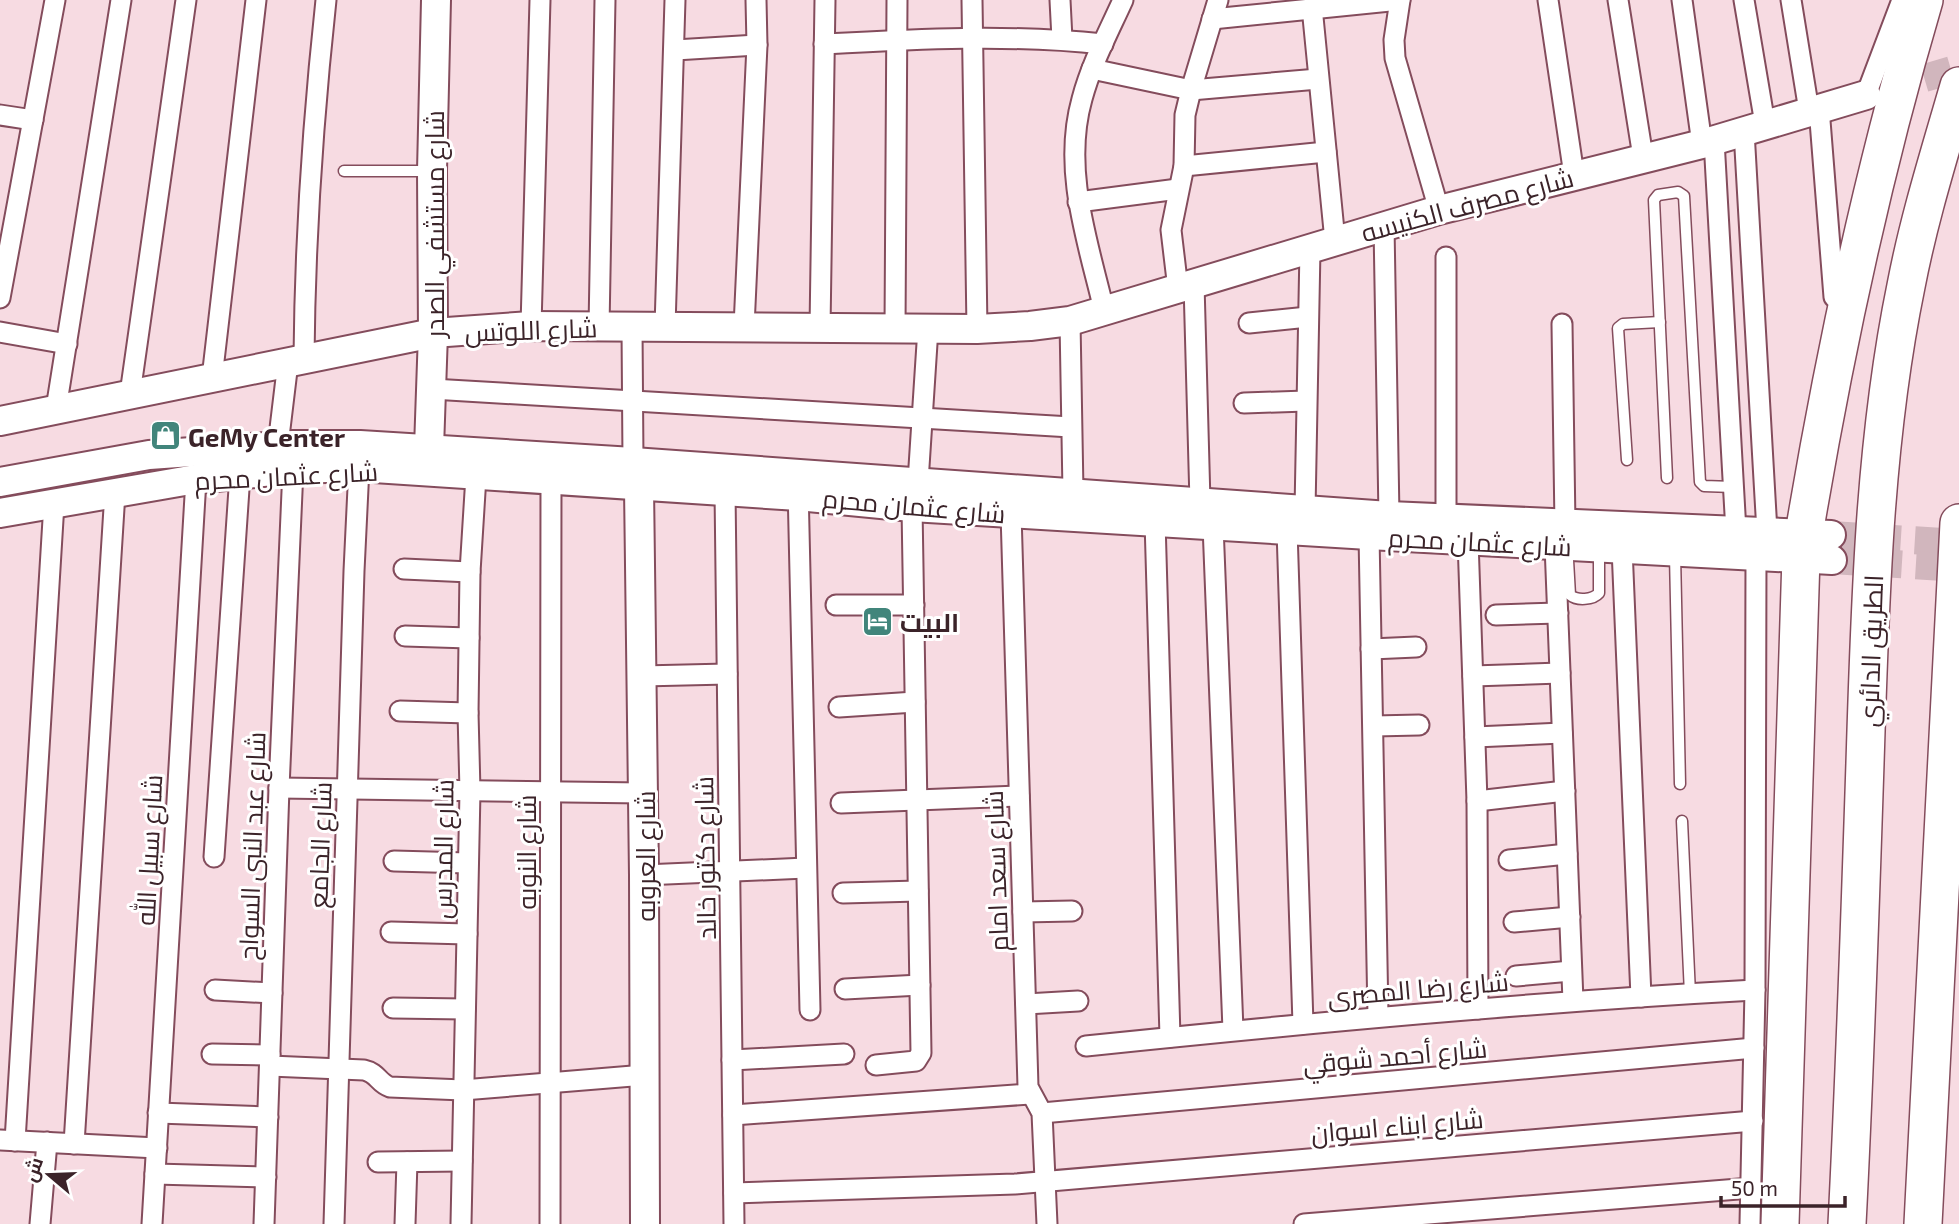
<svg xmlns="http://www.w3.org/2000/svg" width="1959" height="1224" font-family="'Exo 2',Cairo,sans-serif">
	<rect width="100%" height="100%" fill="#f7dbe2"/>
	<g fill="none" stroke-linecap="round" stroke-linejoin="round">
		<g stroke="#d1b6bd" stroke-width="28" stroke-dasharray="28 14" stroke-linecap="butt">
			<path d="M 1884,90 L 1959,68"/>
			<path d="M 1831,535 L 1959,543"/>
			<path d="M 1832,560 L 1959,568"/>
		</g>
		<defs>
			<g id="lane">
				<path d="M 344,171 L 431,171"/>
				<path d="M 1627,460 L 1618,328 L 1623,324 L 1660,322"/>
				<path d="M 1667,478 L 1654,200 L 1658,195 L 1678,192 L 1684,196 L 1700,482 L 1704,486 L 1733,487"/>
				<path d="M 1564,550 L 1568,560 L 1570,595 C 1577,601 1593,600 1599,593 L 1599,560 L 1603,551"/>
				<path d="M 1675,555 L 1680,784"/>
				<path d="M 1682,821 L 1690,994"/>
			</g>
			<g id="street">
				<path d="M 972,0 L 977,329"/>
				<path d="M 1060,0 L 1062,39"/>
				<path d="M 1400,0 L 1394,40 L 1395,58 L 1439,210"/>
				<path d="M 1548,0 L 1574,175"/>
				<path d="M 1618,0 L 1643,157"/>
				<path d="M 1682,0 L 1702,144"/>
				<path d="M 1744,0 L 1765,124"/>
				<path d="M 1791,0 L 1809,111"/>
				<path d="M 1312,7 L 1335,241"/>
				<path d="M 1212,19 L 1400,0"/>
				<path d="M 824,44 C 917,39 1010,34 1103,44"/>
				<path d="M 675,50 L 757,45"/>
				<path d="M 1092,69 L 1191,90 L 1318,79"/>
				<path d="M 1866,95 L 1902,0"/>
				<path d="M 1819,108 L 1834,297"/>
				<path d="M 0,115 L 33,120"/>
				<path d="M 1744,131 L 1767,532"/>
				<path d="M 1714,140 L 1736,532"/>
				<path d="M 1184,166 L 1326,152"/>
				<path d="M 1078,202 L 1178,189"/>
				<path d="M 1384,226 L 1389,516"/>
				<path d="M 1446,257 L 1446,519"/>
				<path d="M 1194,284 L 1200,502"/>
				<path d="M 1178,289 L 1171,230 L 1184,166 L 1185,115 L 1191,90 L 1218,0"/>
				<path d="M 0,298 L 55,0"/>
				<path d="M 1104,310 C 1088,242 1062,170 1082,99 C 1091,65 1108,33 1123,0"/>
				<path d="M 1070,321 L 1073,492"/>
				<path d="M 1249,323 L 1308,317"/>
				<path d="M 1562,324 L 1565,525"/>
				<path d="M 531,326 L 540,0"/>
				<path d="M 599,327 L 605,0"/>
				<path d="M 632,327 L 633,462"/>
				<path d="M 665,327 L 675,0"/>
				<path d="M 744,327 L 757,45 L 756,0"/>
				<path d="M 820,328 L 825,0"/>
				<path d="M 895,328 L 897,0"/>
				<path d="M 0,332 L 67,344"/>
				<path d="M 304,358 C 305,238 313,120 326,0"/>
				<path d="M 212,378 L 256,0"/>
				<path d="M 432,389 L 1071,427"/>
				<path d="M 130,394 L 186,0"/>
				<path d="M 1244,403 L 1306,401"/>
				<path d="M 56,409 L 121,0"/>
				<path d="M 278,445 L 288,362"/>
				<path d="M 918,482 L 928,328"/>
				<path d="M 798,486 L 810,1010"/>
				<path d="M 725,491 L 734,1224"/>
				<path d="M 1305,510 L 1310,249"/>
				<path d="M 1011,513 L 1028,1087 L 1042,1113 L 1047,1224"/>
				<path d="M 1155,521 L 1170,1037"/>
				<path d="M 1213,525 L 1233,1030"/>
				<path d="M 1287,530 L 1303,1024"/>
				<path d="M 1369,535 L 1378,1016"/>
				<path d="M 1468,540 L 1477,801 L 1478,1009"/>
				<path d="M 1555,545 L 1573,1001"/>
				<path d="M 1622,548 L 1641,997"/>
				<path d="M 404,569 L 470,572"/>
				<path d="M 836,605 L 914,605"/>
				<path d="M 1496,615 L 1558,613"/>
				<path d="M 405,636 L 469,638"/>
				<path d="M 1371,649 L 1416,647"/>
				<path d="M 642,676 L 727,674"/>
				<path d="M 1473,676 L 1560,673"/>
				<path d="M 839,707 L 915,702"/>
				<path d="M 400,711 L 468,713"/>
				<path d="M 1374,726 L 1419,725"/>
				<path d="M 1475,737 L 1562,733"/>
				<path d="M 279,788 L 643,793"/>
				<path d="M 1477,801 L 1565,791"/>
				<path d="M 841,803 L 1019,796"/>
				<path d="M 214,857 L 240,474"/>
				<path d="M 1509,860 L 1567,854"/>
				<path d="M 394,861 L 468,863"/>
				<path d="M 644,875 L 806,868"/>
				<path d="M 843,893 L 918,891"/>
				<path d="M 1023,912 L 1072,911"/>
				<path d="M 1514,922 L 1570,917"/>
				<path d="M 391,932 L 467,934"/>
				<path d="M 1516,976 L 1571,971"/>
				<path d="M 845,989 L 920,985"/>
				<path d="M 215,990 L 272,993"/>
				<path d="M 1026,1004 L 1078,1001"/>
				<path d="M 393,1008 L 465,1009"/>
				<path d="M 1086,1046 C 1309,1023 1532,1002 1755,990"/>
				<path d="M 212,1054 L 270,1055"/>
				<path d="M 732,1060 L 844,1054"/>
				<path d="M 876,1065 L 916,1061 L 921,1053 L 912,507"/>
				<path d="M 270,1066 L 364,1070 C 378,1073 378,1083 390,1087 L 463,1090 L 645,1075"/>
				<path d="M 158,1113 L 268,1117"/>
				<path d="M 1042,1113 L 1754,1048"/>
				<path d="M 733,1115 L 1030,1094"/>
				<path d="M 0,1140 L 157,1148"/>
				<path d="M 15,1141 L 54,503"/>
				<path d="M 74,1144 L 115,492"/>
				<path d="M 378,1162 L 462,1161"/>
				<path d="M 155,1174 L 266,1177"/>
				<path d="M 734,1193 L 1015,1184 L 1753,1121"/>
				<path d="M 40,1224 L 47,1142"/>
				<path d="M 152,1224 L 196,479"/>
				<path d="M 264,1224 L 279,788 L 293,469"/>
				<path d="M 334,1224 L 354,571 L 359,467"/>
				<path d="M 405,1224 L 407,1162"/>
				<path d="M 461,1224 L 470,791 L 468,713 L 470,572 L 476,476"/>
				<path d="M 550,1224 L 551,481"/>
				<path d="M 1304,1224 L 1751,1188"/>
				<path d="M 1750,1224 L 1755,990 L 1756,554"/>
			</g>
			<g id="secondary">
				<path d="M 0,421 L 433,333 L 531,326 L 977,329 L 1030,326 L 1070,321 L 1439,210 L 1702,144 L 1866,95"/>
				<path d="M 429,448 L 433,333 L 432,171 L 436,0"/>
				<path d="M 0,482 L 149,455 L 293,445 L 360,445 L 633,462 L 1389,516 L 1831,535"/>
				<path d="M 639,487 L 644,875 L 645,1224"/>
				<path d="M 0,513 L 196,479 L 293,469 L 359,467 L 798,496 L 912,507 L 1369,535 L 1832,560"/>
			</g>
			<g id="highway">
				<path d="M 1804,534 C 1834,354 1872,176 1924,0"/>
				<path d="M 1780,1224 L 1801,557"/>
				<path d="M 1847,1224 C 1855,1070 1860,917 1865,763 C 1870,605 1874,442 1906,286 C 1919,218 1940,152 1959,86"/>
				<path d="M 1923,1224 L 1959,523"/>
			</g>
		</defs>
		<use href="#lane" stroke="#844c5c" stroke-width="13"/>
		<use href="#street" stroke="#844c5c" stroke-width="23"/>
		<use href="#secondary" stroke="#844c5c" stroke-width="32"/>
		<use href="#highway" stroke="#844c5c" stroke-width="40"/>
		<use href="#lane" stroke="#fff" stroke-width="10"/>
		<use href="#street" stroke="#fff" stroke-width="19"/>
		<use href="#secondary" stroke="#fff" stroke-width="28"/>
		<use href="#highway" stroke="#fff" stroke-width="37"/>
	</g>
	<defs>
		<symbol id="shop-square" viewBox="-11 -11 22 22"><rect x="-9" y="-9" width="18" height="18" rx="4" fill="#41857b" stroke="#fff"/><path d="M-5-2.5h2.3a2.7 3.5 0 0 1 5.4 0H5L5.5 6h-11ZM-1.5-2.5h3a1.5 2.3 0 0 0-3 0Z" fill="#fff"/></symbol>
		<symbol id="hotel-square" viewBox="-11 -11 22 22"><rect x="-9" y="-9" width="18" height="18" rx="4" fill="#41857b" stroke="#fff"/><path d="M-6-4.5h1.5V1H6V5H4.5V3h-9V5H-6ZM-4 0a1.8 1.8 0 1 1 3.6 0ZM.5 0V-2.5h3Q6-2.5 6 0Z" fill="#fff"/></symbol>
	</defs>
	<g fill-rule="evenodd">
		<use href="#shop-square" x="148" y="418" width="35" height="35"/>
		<use href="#hotel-square" x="860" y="604" width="35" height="35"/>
	</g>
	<g text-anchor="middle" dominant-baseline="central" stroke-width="6" stroke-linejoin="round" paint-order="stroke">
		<g font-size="26" fill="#3b2329" stroke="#fff">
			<text transform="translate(1467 204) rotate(-15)">شارع مصرف الكنيسه</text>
			<text transform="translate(433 224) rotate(-90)">شارع مستشفي الصدر</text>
			<text transform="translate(531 329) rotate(-2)">شارع اللوتس</text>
			<text transform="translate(286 475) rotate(-3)">شارع عثمان محرم</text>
			<text transform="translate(914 505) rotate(5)">شارع عثمان محرم</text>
			<text transform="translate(1480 541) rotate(3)">شارع عثمان محرم</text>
			<text transform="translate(1870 651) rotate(-88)">الطريق الدائري</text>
			<text transform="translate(319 845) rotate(-88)">شارع الجامع</text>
			<text transform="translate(251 846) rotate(-88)">شارع عبد النبى السواح</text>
			<text transform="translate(442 849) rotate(-89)">شارع المدرس</text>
			<text transform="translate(148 850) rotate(-87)">شارع سبيل الله</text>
			<text transform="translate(525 852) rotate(-90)">شارع النوبه</text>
			<text transform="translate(644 856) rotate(-90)">شارع العروبه</text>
			<text transform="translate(704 858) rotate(-91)">شارع دكتور خالد</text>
			<text transform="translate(995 871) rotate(-92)">شارع سعد امام</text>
			<text transform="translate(1418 988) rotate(-5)">شارع رضا المصرى</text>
			<text transform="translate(1395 1055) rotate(-5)">شارع أحمد شوقي</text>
			<text transform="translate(1397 1125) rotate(-5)">شارع ابناء اسوان</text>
		</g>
		<g font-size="26" font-weight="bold" fill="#3b2329" stroke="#fff" text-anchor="start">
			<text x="188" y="436">GeMy Center</text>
			<text x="900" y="621">البيت</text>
		</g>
	</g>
	<g transform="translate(49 1175) rotate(289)" stroke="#ffffff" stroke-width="5" paint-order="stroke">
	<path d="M0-5L12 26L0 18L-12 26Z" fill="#3b2329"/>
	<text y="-10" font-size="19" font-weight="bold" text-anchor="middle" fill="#3b2329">ش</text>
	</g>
	<path d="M1721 1196v10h124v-10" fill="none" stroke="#3b2329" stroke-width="3.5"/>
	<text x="1731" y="1196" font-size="21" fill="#3b2329" stroke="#ffffff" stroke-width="5" paint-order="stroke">50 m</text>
</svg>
